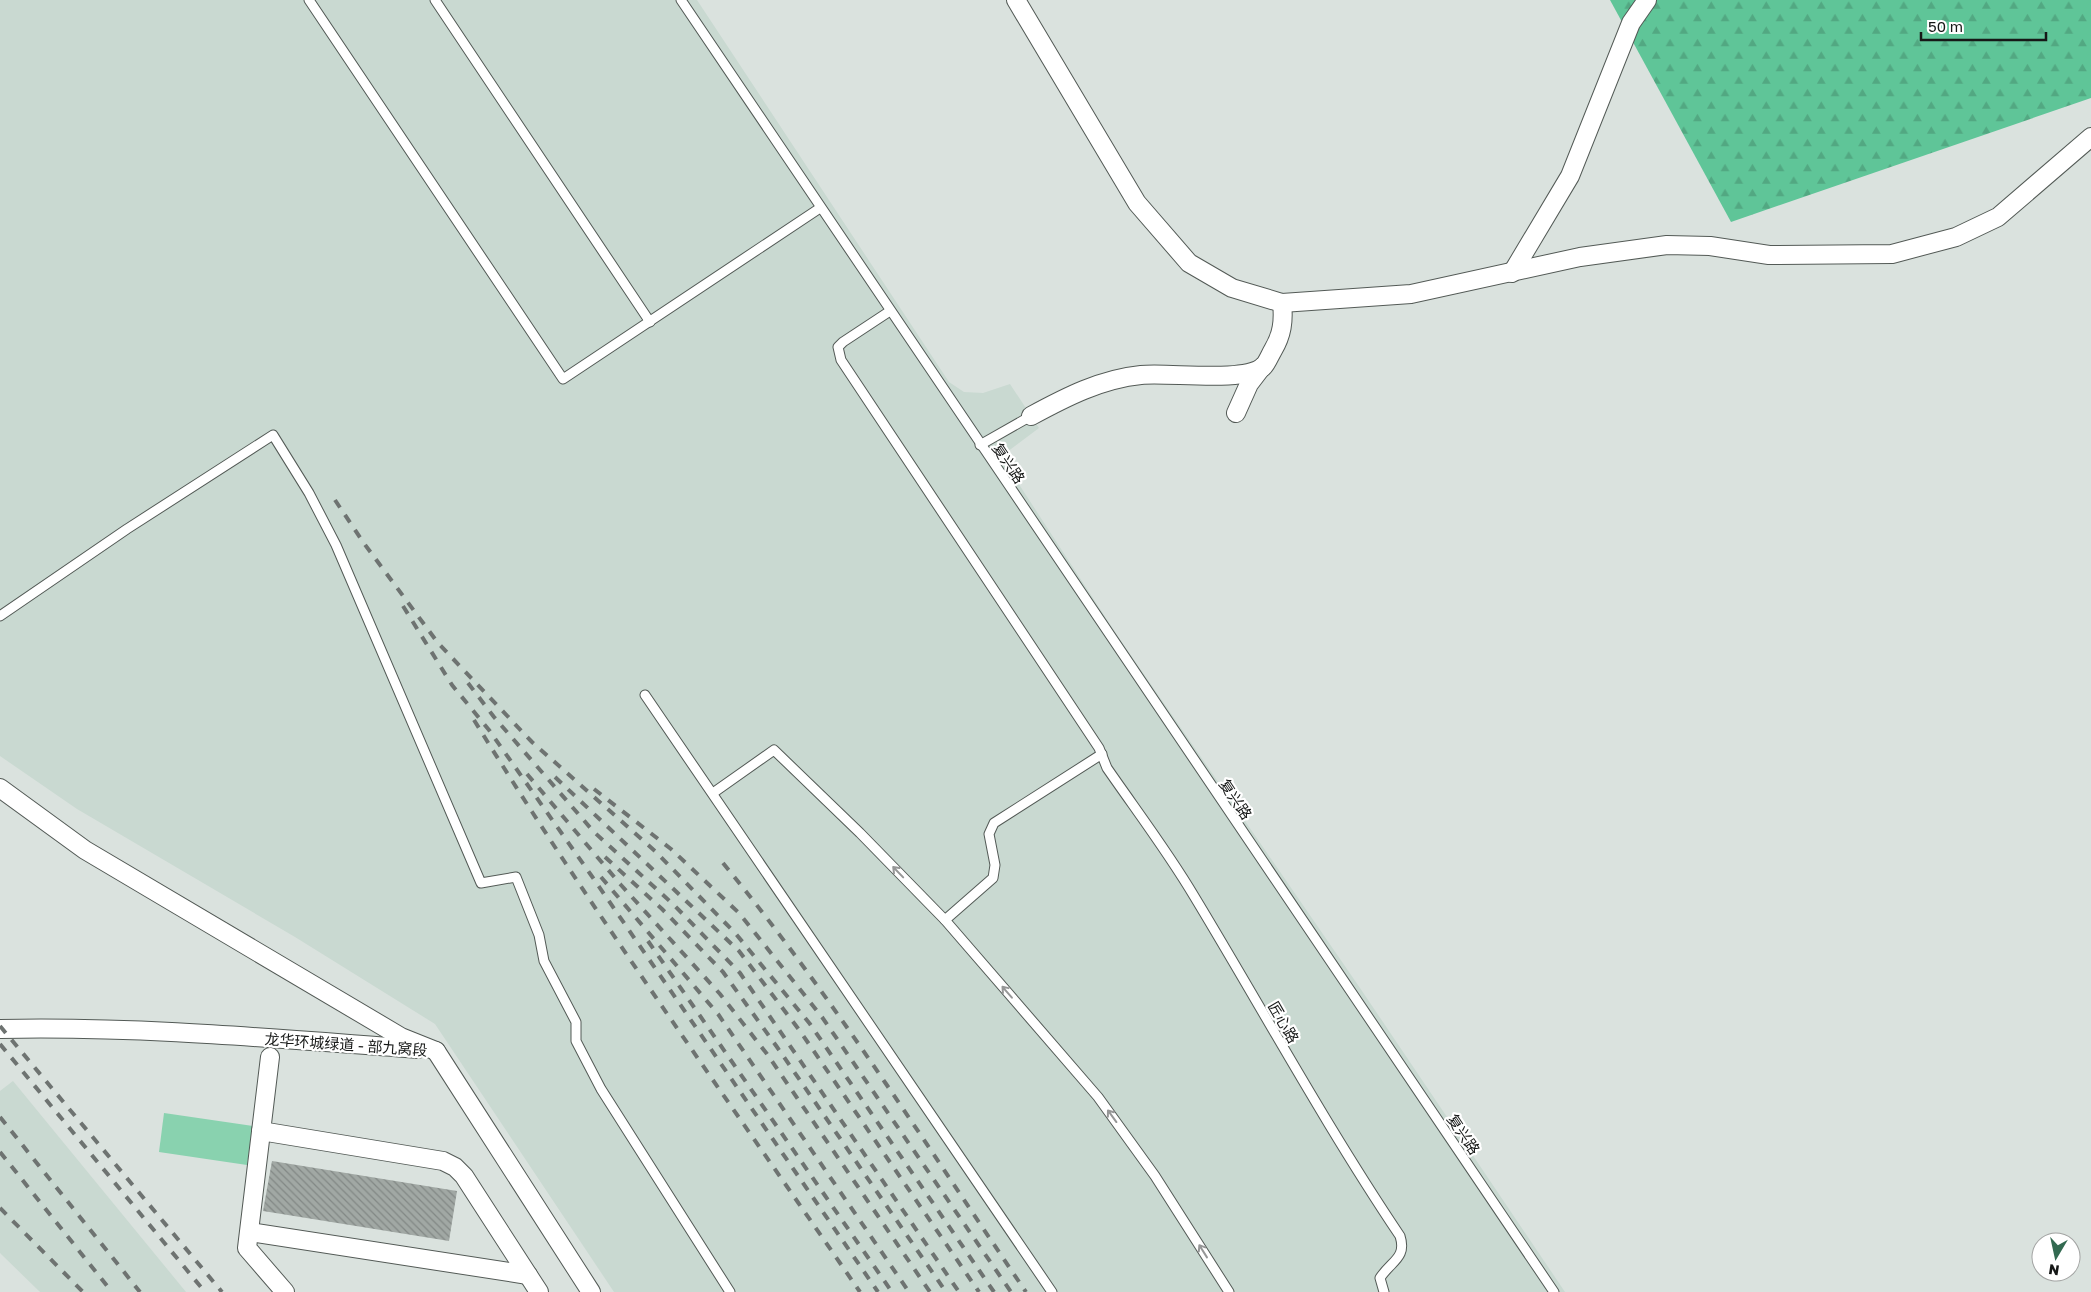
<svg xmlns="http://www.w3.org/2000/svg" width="2091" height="1292" font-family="'Golos Text','Noto Sans SC',sans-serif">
	<defs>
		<pattern id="forest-firs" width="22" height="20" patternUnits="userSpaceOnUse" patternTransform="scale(1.25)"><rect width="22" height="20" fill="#5fc598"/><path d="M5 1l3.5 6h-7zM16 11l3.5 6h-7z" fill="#52a882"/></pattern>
		<pattern id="building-back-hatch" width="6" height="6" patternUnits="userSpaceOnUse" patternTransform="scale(1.25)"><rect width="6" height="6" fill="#a1a8a4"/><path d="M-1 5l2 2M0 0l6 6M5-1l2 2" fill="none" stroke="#828885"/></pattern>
	</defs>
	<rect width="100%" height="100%" fill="#dae2de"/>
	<g fill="#c9d9d1">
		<path d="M 0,0 L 697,0 L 949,382 L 964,392 L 983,393 L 1010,384 L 1039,428 L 1007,452 L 1007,466 L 1119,638 L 1360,988 L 1565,1292 L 614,1292 L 435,1024 L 295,937 L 77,809 L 0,756 Z"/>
		<path d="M 13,1081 L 186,1292 L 40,1292 L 0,1253 L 0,1091 Z"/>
	</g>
	<path fill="url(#forest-firs)" d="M 1610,0 L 2091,0 L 2091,98 L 1731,222 Z"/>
	<path fill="#89d2af" d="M 164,1113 L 253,1126 L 247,1165 L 159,1152 Z"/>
	<path fill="url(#building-back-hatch)" d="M 272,1161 L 457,1191 L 449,1241 L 263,1211 Z"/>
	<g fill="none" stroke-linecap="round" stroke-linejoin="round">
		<defs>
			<g id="lane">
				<path d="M 309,0 L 563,379 L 820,208"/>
				<path d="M 435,0 L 650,322"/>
				<path d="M 681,0 L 1554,1292"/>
				<path d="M 890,311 L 843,342 L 838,347 L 841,360 L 1099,748 L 1107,768 C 1136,810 1168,852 1194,896 C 1263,1010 1326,1126 1400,1236 C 1407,1258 1391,1261 1380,1278 L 1384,1292"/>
				<path d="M 980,445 L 1031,416"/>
				<path d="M 0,616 L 127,529 L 273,435 L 309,493 L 336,545 L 481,883 L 516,877 L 539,935 L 544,961 L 576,1022 L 576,1041 L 601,1089 L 730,1292"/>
				<path d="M 645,695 L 1052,1292"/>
				<path d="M 713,793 L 774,750 L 860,833 L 945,920 L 1098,1097 L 1155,1176 L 1229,1292"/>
				<path d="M 945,920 L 993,878 L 995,865 L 989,834 L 994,823 L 1102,754"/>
			</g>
			<g id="street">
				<path d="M 1016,0 L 1137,203 L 1189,263 L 1232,288 L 1282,303 L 1411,294 L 1580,257 L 1667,245 L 1710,246 L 1769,255 L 1892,254 L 1956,237 L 1998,217 L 2091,137"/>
				<path d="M 1512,273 L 1570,176 L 1631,23 L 1647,0"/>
				<path d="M 1236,413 L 1249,384 L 1262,367"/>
				<path d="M 1031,416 C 1066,397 1101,379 1141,375 C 1169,372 1242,383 1263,367 C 1267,363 1270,355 1273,350 C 1282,335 1284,321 1282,303"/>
				<path d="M 0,788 L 85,850 L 401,1037 L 436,1051"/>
				<path d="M 0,1029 C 140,1026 279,1039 418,1049"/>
				<path d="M 436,1051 L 591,1292"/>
				<path d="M 270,1057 L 247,1248 L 285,1292"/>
				<path d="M 261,1131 L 443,1161 L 455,1167 L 464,1176 L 539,1292"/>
				<path d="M 250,1232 L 528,1275"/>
			</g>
		</defs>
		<use href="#lane" stroke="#535a56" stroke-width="11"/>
		<use href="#street" stroke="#535a56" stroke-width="20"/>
		<use href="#lane" stroke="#fff" stroke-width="9"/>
		<use href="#street" stroke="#fff" stroke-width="18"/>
		<g stroke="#6e7371" stroke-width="4" stroke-dasharray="9 9" stroke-linecap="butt">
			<path d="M 335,500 L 363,542 L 438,643 L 532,742 L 655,851 L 736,934 L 810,1024 L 994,1292"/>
			<path d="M 403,606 L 452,685 L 489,730 L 591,875 L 878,1292"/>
			<path d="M 468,683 L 494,717 L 594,832 L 674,905 L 740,973 L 959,1292"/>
			<path d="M 474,720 C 595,916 730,1103 860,1292"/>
			<path d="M 527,774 L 621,885 L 720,994 L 767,1054 L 930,1292"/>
			<path d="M 555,777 L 739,951 L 800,1031 L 979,1292"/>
			<path d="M 594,789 L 671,849 L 739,913 L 822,1017 L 1011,1292"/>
			<path d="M 605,857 L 662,909 L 723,972 L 777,1047 L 946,1292"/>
			<path d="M 723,863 C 834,998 928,1148 1026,1292"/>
			<path d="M 601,877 L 718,1014 L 909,1292"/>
			<path d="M 648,941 L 892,1292"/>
			<path d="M 0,1026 L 222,1292"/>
			<path d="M 0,1044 L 205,1292"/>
			<path d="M 0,1117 L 140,1292"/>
			<path d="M 0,1152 L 112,1292"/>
			<path d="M 0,1208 L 83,1292"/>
		</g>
	</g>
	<defs><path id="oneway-shaft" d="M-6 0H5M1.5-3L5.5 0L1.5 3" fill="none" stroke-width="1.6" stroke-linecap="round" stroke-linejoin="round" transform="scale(1.25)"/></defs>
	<g stroke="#969797">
		<use href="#oneway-shaft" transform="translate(898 872) rotate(-134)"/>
		<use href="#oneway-shaft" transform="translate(1007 992) rotate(-131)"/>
		<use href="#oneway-shaft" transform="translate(1112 1116) rotate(-126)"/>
		<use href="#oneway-shaft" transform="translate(1203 1251) rotate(-122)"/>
	</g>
	<g text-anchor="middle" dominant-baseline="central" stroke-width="4.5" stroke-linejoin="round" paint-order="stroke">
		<g font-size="15" fill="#161817" stroke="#fff">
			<text transform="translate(1009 463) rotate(56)">复兴路</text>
			<text transform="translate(1236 799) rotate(56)">复兴路</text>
			<text transform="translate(1284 1022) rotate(60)">匠心路</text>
			<text transform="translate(346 1044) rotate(4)">龙华环城绿道 - 部九窝段</text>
			<text transform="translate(1464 1134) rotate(56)">复兴路</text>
		</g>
	</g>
	<g transform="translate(2056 1257) rotate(189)"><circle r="24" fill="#ffffff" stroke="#a2a3a2"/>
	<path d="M0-4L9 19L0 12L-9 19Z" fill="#326a51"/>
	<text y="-8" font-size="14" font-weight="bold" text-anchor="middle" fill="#161817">N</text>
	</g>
	<path d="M1921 32v8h125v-8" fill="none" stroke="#161817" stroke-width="2.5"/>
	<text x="1928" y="32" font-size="15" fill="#161817" stroke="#ffffff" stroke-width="4" paint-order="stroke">50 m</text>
</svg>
